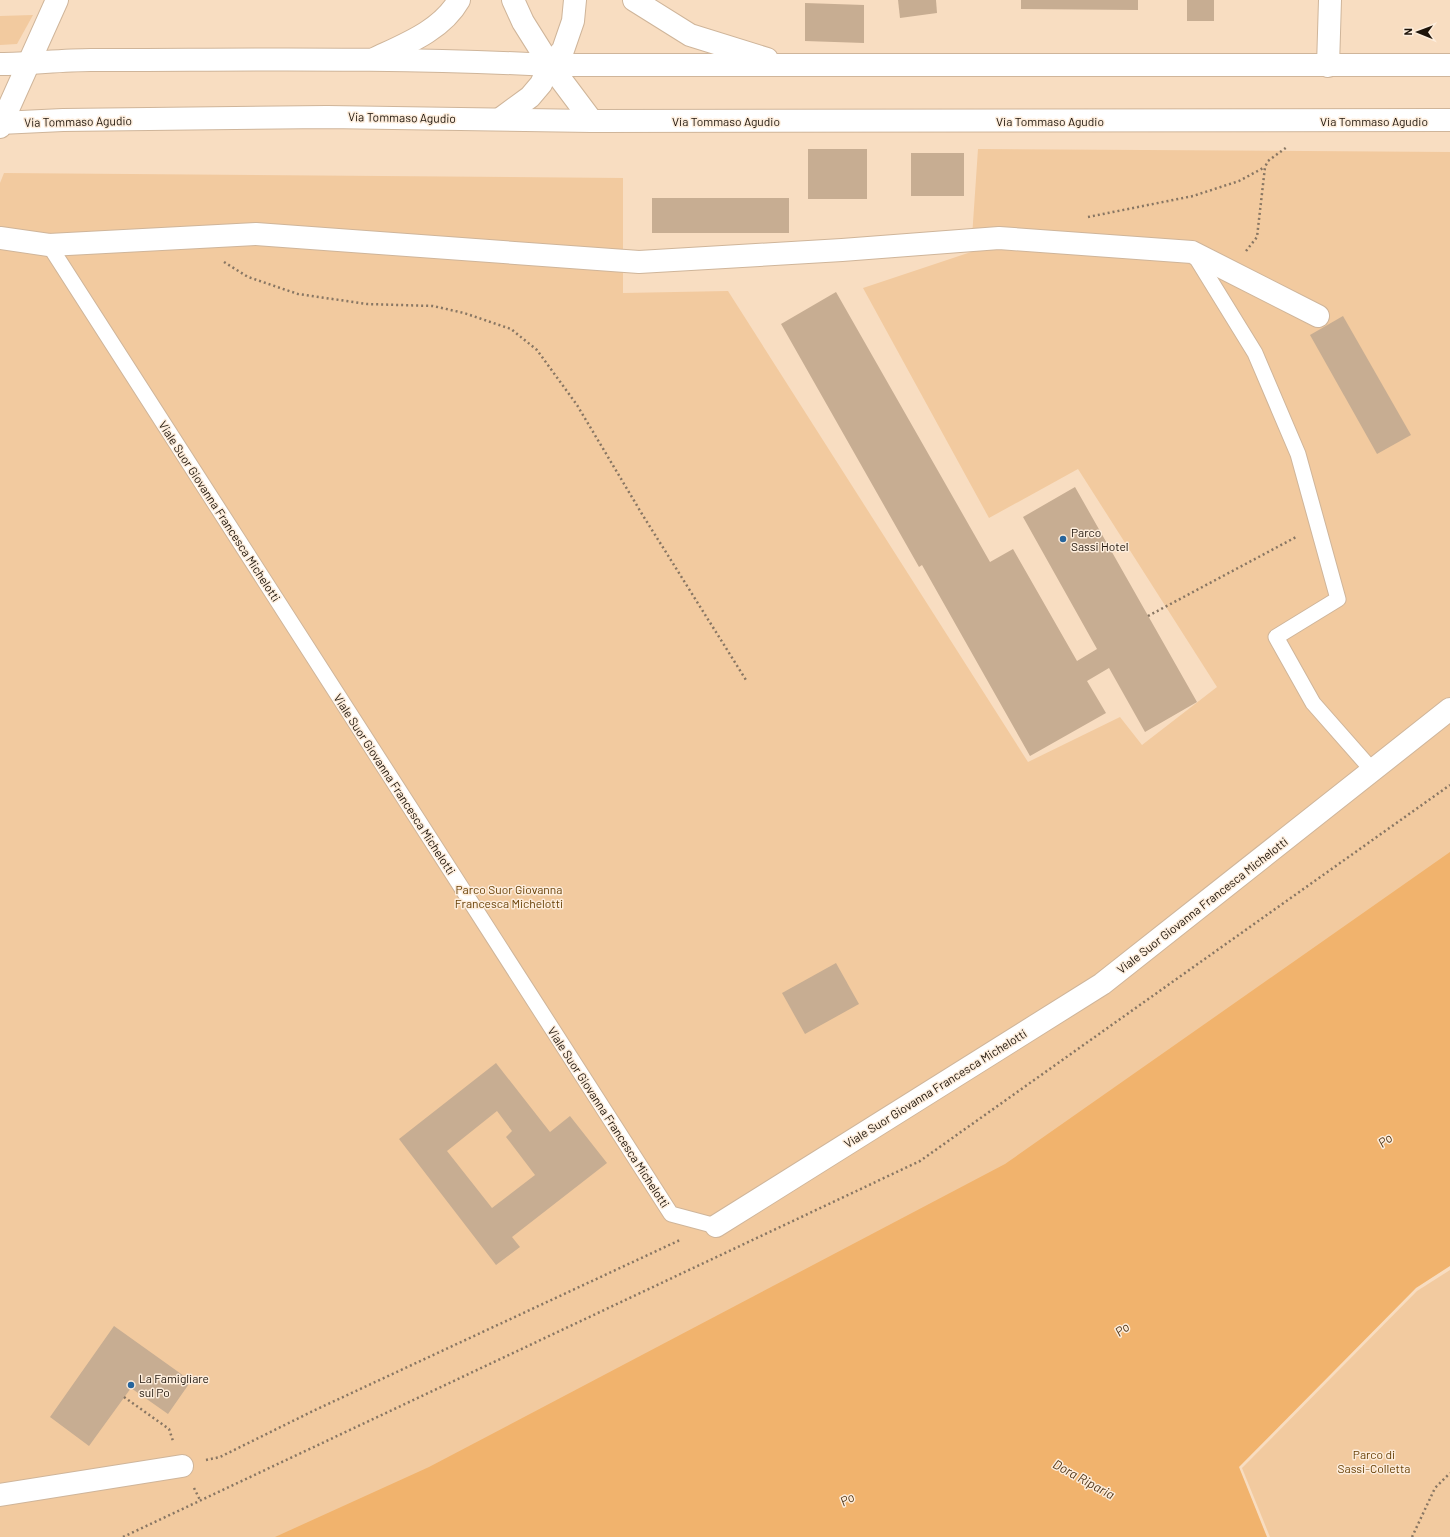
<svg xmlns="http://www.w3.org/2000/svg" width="1450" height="1537" font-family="Barlow,sans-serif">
	<rect width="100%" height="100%" fill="#f8ddc1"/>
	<g fill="#f2ca9f">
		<path d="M 33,15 L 17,44 L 0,45 L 0,16 Z"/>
		<path d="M 978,149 L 1450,152 L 1450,903 L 1332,987 L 367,1537 L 0,1537 L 0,183 L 4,173 L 623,178 L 623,293 L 728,291 L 1028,762 L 1120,717 L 1142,745 L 1217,687 L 1078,469 L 989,518 L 863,288 L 971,252 Z"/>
		<path d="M 1450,1270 L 1450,1537 L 1270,1537 L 1242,1468 L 1417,1291 Z"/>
	</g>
	<path fill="#f1b36d" d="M 1450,852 L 1450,1266 L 1416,1288 L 1239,1467 L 1267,1537 L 275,1537 L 429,1467 L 1005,1164 Z"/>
	<g fill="#c7ad92" fill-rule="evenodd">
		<path d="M 898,0 L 936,0 L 937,13 L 900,18 Z"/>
		<path d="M 1021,0 L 1138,0 L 1138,10 L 1021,9 Z"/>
		<rect x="1187" y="0" width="27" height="21"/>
		<path d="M 805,3 L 864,5 L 864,43 L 805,41 Z"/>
		<rect x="808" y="149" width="59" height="50"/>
		<rect x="911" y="153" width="53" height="43"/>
		<rect x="652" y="198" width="137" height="35"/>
		<path d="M 836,292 L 990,562 L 1013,549 L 1077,661 L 1097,649 L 1023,517 L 1075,487 L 1197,702 L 1145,732 L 1109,668 L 1087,681 L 1106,713 L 1030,756 L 922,565 L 919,567 L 781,324 Z"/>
		<path d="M 1343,316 L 1411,435 L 1377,454 L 1310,335 Z"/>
		<path d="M 836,963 L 859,1004 L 805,1034 L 782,993 Z"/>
		<path d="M 496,1063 L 550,1132 L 570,1116 L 607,1163 L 512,1237 L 520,1247 L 496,1265 L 399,1139 ZM 497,1111 L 512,1131 L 506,1137 L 535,1175 L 492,1208 L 447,1151 Z"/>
		<path d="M 114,1326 L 191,1381 L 168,1414 L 131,1388 L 89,1446 L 50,1417 Z"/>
	</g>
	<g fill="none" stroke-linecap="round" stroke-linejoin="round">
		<defs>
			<g id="service">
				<path d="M 49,245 L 671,1214 L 716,1226"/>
				<path d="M 1194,254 L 1255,353 L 1298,454 L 1338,599 L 1276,637 L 1313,703 L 1372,770"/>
			</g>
			<g id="minor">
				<path d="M 1328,66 L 1330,0"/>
				<path d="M 0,127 L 57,0"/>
				<path d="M 0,238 L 49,245 L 256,234 L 639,262 L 842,250 L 999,238 L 1192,252 L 1318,316"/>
				<path d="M 716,1226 L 1102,984 L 1450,709"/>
				<path d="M 0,1495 L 182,1466"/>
			</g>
			<g id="primary">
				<path d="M 513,0 L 523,22 L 550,65 L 592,121"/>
				<path d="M 634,0 L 690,35 L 767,59"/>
				<path d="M 376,58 C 406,44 442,30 459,0"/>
				<path d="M 0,64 C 30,64 60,60 91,60 C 244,60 397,57 550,65 L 1450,65"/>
				<path d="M 500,119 L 530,97 L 541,84 L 550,65 L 563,50 L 573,21 L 575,0"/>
				<path d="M 0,123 L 63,120 L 327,117 L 592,121 L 1450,120"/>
			</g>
		</defs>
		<use href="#service" stroke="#cfb59a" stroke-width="17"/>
		<use href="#minor" stroke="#cfb59a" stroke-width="24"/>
		<use href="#primary" stroke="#cfb59a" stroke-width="24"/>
		<g stroke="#887663" stroke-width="2.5" stroke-dasharray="2 3" stroke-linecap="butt">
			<path d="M 1088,217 L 1193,196 L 1239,181 L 1265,167"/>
			<path d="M 1246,251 L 1257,237 L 1265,167 L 1268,161 L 1287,147"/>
			<path d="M 224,262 L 248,277 L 298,294 L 367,304 L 433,306 L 464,313 L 511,329 L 537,350 L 577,405 L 642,514 L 746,680"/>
			<path d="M 1148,616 L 1298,536"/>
			<path d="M 124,1397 L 169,1429 L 173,1441"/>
			<path d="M 206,1460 L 220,1457 L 313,1411 L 680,1240"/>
			<path d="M 194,1488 L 200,1500"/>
			<path d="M 123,1537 L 920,1161 L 1450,785"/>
			<path d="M 1412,1537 L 1435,1488 L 1450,1473"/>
		</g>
		<use href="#service" stroke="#fff" stroke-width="15"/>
		<use href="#minor" stroke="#fff" stroke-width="22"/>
		<use href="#primary" stroke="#fff" stroke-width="22"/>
	</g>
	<g fill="#27659c" stroke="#fdeddc" stroke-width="1.5">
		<circle cx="1063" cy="539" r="4"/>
		<circle cx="131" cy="1385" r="4"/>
	</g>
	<g text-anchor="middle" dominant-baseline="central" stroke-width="3" stroke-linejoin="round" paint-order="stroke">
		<g font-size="12" fill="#1e140a" stroke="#fdeddc">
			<text transform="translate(402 117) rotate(1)">Via Tommaso Agudio</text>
			<text transform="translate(78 121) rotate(-1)">Via Tommaso Agudio</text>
			<text x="726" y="121">Via Tommaso Agudio</text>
			<text x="1050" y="121">Via Tommaso Agudio</text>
			<text x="1374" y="121">Via Tommaso Agudio</text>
			<text transform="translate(220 511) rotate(57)">Viale Suor Giovanna Francesca Michelotti</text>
			<text transform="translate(395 784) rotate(57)">Viale Suor Giovanna Francesca Michelotti</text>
			<text transform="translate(1202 905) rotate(-38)">Viale Suor Giovanna Francesca Michelotti</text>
			<text transform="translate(935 1088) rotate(-32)">Viale Suor Giovanna Francesca Michelotti</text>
			<text transform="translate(609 1117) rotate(57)">Viale Suor Giovanna Francesca Michelotti</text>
		</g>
		<g font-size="12" fill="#1e140a" stroke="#fdeddc" text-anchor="start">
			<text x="1071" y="532">Parco<tspan x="1071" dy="14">Sassi Hotel</tspan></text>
			<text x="139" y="1378">La Famigliare<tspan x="139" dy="14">sul Po</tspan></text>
		</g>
		<g font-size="12" fill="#673f04" stroke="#fdeddc">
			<text x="509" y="889">Parco Suor Giovanna<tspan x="509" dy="14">Francesca Michelotti</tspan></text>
			<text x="1374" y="1454">Parco di<tspan x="1374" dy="14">Sassi-Colletta</tspan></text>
		</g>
		<g font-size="13" font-style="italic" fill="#52391b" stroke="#fdeddc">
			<text transform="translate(1385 1140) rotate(-36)">Po</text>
			<text transform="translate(1122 1329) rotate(-36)">Po</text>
			<text transform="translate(1084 1479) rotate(29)">Dora Riparia</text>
			<text transform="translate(847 1499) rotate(-28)">Po</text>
		</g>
	</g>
	<g transform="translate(1418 32) rotate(271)" stroke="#fdeddc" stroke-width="3" paint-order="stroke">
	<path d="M0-3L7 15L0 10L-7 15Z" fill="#1e140a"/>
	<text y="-6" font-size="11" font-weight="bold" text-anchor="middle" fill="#1e140a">N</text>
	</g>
</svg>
